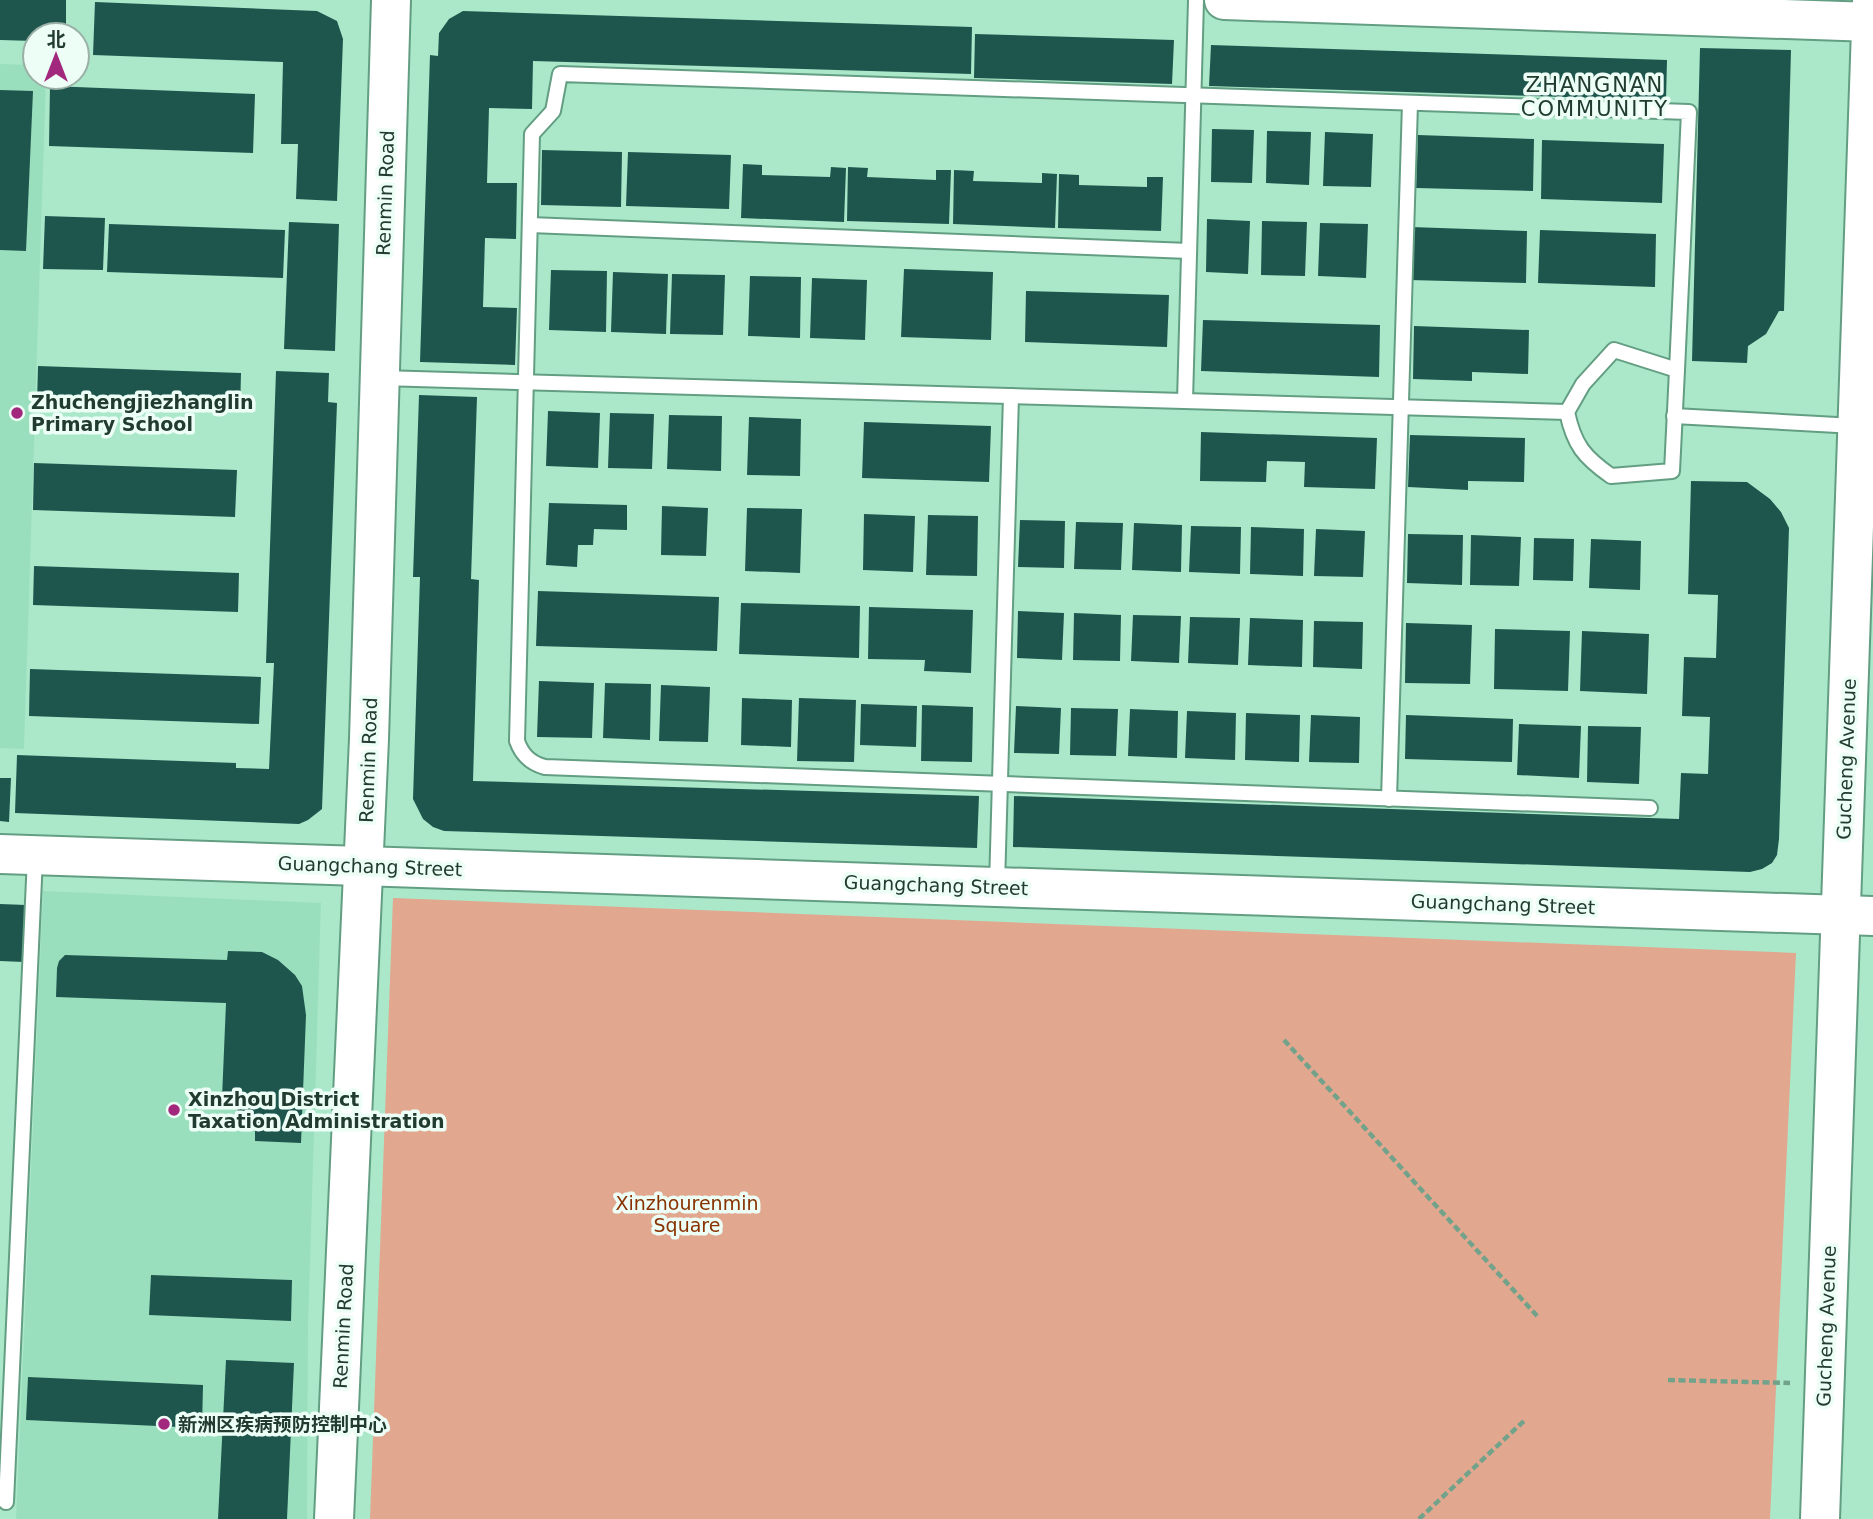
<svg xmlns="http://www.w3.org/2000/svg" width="1873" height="1519" font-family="'DejaVu Sans','Noto Sans SC',sans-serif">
	<rect width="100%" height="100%" fill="#abe8ca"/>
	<g fill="#9adfbd">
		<path d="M 0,64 L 35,65 L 35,77 L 46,77 L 24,749 L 0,748 Z"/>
		<path d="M 43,891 L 321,903 L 308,1329 L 307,1519 L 16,1519 Z"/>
	</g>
	<path fill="#e2a78f" d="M 393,898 L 1796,953 L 1770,1519 L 370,1519 Z"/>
	<g fill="#1e564e">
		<path d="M 0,0 L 66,0 L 66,35 L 35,35 L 35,41 L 0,40 Z"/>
		<path d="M 95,2 L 317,11 L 337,21 L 343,39 L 337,201 L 296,199 L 298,144 L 281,144 L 283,62 L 93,55 Z"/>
		<path d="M 463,11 L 972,27 L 971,74 L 533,61 L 532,109 L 489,108 L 487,183 L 517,183 L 516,239 L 485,238 L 483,307 L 517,308 L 515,365 L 420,362 L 430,55 L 438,56 L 439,33 L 449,19 Z"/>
		<path d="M 975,34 L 1174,40 L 1172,84 L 974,78 Z"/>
		<path d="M 1211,45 L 1667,60 L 1666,100 L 1209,86 Z"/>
		<path d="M 1700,48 L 1791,50 L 1784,311 L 1779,311 L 1766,334 L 1748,346 L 1747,363 L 1692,361 Z"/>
		<path d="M 50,86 L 255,94 L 253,153 L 49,146 Z"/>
		<path d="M 0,90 L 33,91 L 26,251 L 0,250 Z"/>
		<path d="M 1212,129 L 1254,130 L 1252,183 L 1211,182 Z"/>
		<path d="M 1267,131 L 1311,132 L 1309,185 L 1266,183 Z"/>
		<path d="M 1325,132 L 1373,134 L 1371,187 L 1323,186 Z"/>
		<path d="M 1418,135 L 1534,139 L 1533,191 L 1416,188 Z"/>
		<path d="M 1542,140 L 1664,144 L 1662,203 L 1541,199 Z"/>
		<path d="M 542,150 L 622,152 L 621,207 L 541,205 Z"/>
		<path d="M 628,152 L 731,155 L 729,209 L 626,206 Z"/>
		<path d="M 743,164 L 762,165 L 762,175 L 830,177 L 831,167 L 846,168 L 844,222 L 741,218 Z"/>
		<path d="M 848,167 L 868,168 L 867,177 L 936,180 L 936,170 L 951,170 L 949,224 L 847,221 Z"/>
		<path d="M 954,170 L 974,171 L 973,181 L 1042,183 L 1042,173 L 1057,174 L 1055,228 L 953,224 Z"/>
		<path d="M 1059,174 L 1079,175 L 1079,185 L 1147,187 L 1147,177 L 1163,177 L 1161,231 L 1058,228 Z"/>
		<path d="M 45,216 L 105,218 L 103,270 L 43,269 Z"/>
		<path d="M 1207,219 L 1250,221 L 1248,274 L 1206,272 Z"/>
		<path d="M 1262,221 L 1307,222 L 1305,276 L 1261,275 Z"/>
		<path d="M 289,222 L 339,224 L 335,351 L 284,349 Z"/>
		<path d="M 1320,223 L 1368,224 L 1366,278 L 1318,276 Z"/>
		<path d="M 109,224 L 285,230 L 283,278 L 107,272 Z"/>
		<path d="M 1411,227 L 1527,231 L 1526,283 L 1409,280 Z"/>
		<path d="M 1540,230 L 1656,234 L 1655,287 L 1538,283 Z"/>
		<path d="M 904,269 L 993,272 L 991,340 L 901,337 Z"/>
		<path d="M 551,270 L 607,271 L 606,332 L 549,330 Z"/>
		<path d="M 613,272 L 668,274 L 666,334 L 611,332 Z"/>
		<path d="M 672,274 L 725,275 L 723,335 L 670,334 Z"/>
		<path d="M 750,276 L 801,277 L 800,338 L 748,336 Z"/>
		<path d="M 812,278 L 867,280 L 865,340 L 810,338 Z"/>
		<path d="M 1026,291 L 1169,295 L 1167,347 L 1025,342 Z"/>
		<path d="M 1203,320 L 1380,325 L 1379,377 L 1201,371 Z"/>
		<path d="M 1414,326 L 1529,330 L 1528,374 L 1472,372 L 1472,381 L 1413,379 Z"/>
		<path d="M 38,366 L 241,373 L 240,412 L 37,404 Z"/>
		<path d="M 276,371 L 329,373 L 328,402 L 337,403 L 322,809 L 308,820 L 299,824 L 15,813 L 17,755 L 236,763 L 236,768 L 269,769 L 274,663 L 266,663 Z"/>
		<path d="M 419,395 L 477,397 L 471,579 L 479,580 L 473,781 L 979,796 L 977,848 L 444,831 L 433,827 L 423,819 L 413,799 L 420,577 L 413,577 Z"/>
		<path d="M 548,411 L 600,413 L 598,468 L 546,466 Z"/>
		<path d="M 610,413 L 654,414 L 652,469 L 608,468 Z"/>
		<path d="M 669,415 L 722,416 L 721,471 L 667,469 Z"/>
		<path d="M 749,417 L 801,419 L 800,476 L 747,475 Z"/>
		<path d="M 864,422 L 991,426 L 989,482 L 862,478 Z"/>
		<path d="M 1201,432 L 1377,438 L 1375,489 L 1304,487 L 1305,462 L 1267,461 L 1266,482 L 1200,481 Z"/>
		<path d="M 1410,435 L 1525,438 L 1524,482 L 1468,481 L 1468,490 L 1408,487 Z"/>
		<path d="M 34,463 L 237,470 L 235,517 L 33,510 Z"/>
		<path d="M 1691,481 L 1747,482 L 1770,499 L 1781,512 L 1789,528 L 1779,839 L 1777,855 L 1772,863 L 1762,869 L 1750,872 L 1013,847 L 1014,796 L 1679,819 L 1681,773 L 1708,774 L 1710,717 L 1682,716 L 1684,657 L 1716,658 L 1718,595 L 1688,594 Z"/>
		<path d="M 549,503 L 627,505 L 627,530 L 594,529 L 593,545 L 578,545 L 577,567 L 546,565 Z"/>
		<path d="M 662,506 L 708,508 L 706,556 L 661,555 Z"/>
		<path d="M 747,508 L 802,509 L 800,573 L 745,571 Z"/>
		<path d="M 864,514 L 915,516 L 913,572 L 863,570 Z"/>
		<path d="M 928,515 L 978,516 L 977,576 L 926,575 Z"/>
		<path d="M 1020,520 L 1065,521 L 1064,568 L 1018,567 Z"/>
		<path d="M 1076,522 L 1123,523 L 1121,570 L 1074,569 Z"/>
		<path d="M 1134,523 L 1182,525 L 1181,572 L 1132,570 Z"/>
		<path d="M 1191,526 L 1241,527 L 1240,574 L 1189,572 Z"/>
		<path d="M 1251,527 L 1304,529 L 1303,576 L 1250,574 Z"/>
		<path d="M 1316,529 L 1365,531 L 1363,577 L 1314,576 Z"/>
		<path d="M 1408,534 L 1463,535 L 1462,585 L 1407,583 Z"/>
		<path d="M 1471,535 L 1521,537 L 1519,586 L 1470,585 Z"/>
		<path d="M 1534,538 L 1574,539 L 1573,581 L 1533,580 Z"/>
		<path d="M 1591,539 L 1641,541 L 1640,590 L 1589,588 Z"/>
		<path d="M 34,566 L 239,573 L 238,612 L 33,605 Z"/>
		<path d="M 538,591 L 719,597 L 717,651 L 536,646 Z"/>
		<path d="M 741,603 L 860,606 L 859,658 L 739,654 Z"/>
		<path d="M 869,607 L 973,610 L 971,673 L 924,671 L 925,660 L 868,659 Z"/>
		<path d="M 1018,611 L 1064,613 L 1062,660 L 1017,658 Z"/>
		<path d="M 1074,613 L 1121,615 L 1120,661 L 1073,660 Z"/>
		<path d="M 1133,615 L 1181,616 L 1179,663 L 1131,661 Z"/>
		<path d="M 1190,617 L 1240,618 L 1238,665 L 1188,663 Z"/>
		<path d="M 1250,618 L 1303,620 L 1302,667 L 1248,665 Z"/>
		<path d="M 1314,621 L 1363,622 L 1362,669 L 1313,667 Z"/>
		<path d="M 1406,623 L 1472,625 L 1470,684 L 1405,683 Z"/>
		<path d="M 1495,629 L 1570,631 L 1568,691 L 1494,689 Z"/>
		<path d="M 1582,631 L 1649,634 L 1647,694 L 1580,691 Z"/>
		<path d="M 30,669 L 261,677 L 259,724 L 29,716 Z"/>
		<path d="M 539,681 L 594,683 L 592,738 L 537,737 Z"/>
		<path d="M 605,683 L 651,684 L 650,740 L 603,738 Z"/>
		<path d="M 661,685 L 710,687 L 708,742 L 659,741 Z"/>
		<path d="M 742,698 L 792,700 L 791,747 L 741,745 Z"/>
		<path d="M 799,698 L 856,700 L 854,762 L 797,761 Z"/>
		<path d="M 861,704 L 917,706 L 916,747 L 860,745 Z"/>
		<path d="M 922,705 L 973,707 L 972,762 L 921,761 Z"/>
		<path d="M 1016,706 L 1061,708 L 1059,754 L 1014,753 Z"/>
		<path d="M 1071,708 L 1118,709 L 1116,756 L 1070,755 Z"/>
		<path d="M 1130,709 L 1178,711 L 1177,758 L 1128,756 Z"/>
		<path d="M 1187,711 L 1236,713 L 1235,760 L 1185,758 Z"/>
		<path d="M 1246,713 L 1300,715 L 1299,762 L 1245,760 Z"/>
		<path d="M 1311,715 L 1360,717 L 1359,763 L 1309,762 Z"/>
		<path d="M 1406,715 L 1513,719 L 1512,762 L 1405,759 Z"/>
		<path d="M 1519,724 L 1581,726 L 1579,778 L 1517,775 Z"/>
		<path d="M 1588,726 L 1641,727 L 1639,784 L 1587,782 Z"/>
		<path d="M 0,778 L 11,778 L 9,822 L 0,821 Z"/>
		<path d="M 0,904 L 26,905 L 24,962 L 0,961 Z"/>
		<path d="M 228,951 L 262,952 L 278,960 L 295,975 L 302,986 L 306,1015 L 301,1143 L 255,1141 L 255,1121 L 237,1120 L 238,1099 L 222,1098 L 226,1003 L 56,997 L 57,968 L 59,961 L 65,955 L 227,960 Z"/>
		<path d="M 151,1275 L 292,1280 L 291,1321 L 149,1315 Z"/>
		<path d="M 226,1360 L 294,1363 L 287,1519 L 218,1519 Z"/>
		<path d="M 28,1377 L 203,1385 L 202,1428 L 26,1420 Z"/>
	</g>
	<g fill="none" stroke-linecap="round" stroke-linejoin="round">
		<defs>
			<g id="lane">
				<path d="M 530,225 L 1189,251"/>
				<path d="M 1614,350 L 1677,370 L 1672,471 L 1611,476 C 1584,457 1574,445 1567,412 L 1583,384 Z"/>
				<path d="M 381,378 L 1567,412"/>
				<path d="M 1185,401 L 1196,0"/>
				<path d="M 1674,416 L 1855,426"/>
				<path d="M 1389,799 L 1410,103"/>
				<path d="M 1650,808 L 545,767 C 530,763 522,755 517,741 L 532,134 L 553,111 L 560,74 L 1689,112 L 1677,370"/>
				<path d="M 997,885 L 1011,396"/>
				<path d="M 6,1502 L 35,857"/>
			</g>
			<g id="secondary">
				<path d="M 1224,0 L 1872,22"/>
				<path d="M 0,854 L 1873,916"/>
				<path d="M 334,1519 L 369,739 L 391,0"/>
				<path d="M 1820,1519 L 1872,0"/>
			</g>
		</defs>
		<use href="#lane" stroke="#639e82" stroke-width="18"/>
		<use href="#secondary" stroke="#639e82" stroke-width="42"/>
		<g stroke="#73a28b" stroke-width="4.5" stroke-dasharray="7 3.5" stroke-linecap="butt">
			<path d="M 1284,1040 L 1539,1318"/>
			<path d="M 1668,1380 L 1790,1383"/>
			<path d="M 1419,1519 L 1525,1420"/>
		</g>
		<use href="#lane" stroke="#fff" stroke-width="14"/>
		<use href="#secondary" stroke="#fff" stroke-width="38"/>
	</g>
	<g fill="#a2287d" stroke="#ecfef5" stroke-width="2.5">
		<circle cx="17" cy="413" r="7"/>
		<circle cx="174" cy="1110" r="7"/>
		<circle cx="164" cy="1424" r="7"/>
	</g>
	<g text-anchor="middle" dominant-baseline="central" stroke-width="7" stroke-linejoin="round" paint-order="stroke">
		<g font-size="19" fill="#223b2f" stroke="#ecfef5">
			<text transform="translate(385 193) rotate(-88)">Renmin Road</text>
			<text transform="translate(1846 759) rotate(-88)">Gucheng Avenue</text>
			<text transform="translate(368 760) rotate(-88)">Renmin Road</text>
			<text transform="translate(370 866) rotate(2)">Guangchang Street</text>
			<text transform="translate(936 885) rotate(2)">Guangchang Street</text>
			<text transform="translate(1503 904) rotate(2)">Guangchang Street</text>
			<text transform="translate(343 1326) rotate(-87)">Renmin Road</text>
			<text transform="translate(1826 1326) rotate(-88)">Gucheng Avenue</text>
		</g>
		<g font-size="19" font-weight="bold" fill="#223b2f" stroke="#ecfef5" text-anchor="start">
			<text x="31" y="402">Zhuchengjiezhanglin<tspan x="31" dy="22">Primary School</tspan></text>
			<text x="188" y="1099">Xinzhou District<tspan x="188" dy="22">Taxation Administration</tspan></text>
			<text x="178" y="1424">新洲区疾病预防控制中心</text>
		</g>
		<g font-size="19" fill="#893201" stroke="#ecfef5">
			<text x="687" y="1203">Xinzhourenmin<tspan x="687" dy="22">Square</tspan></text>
		</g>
		<g font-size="21" letter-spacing="2" fill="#223b2f" stroke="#ecfef5">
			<text x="1595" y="85">ZHANGNAN<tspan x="1595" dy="24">COMMUNITY</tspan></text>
		</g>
	</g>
	<g transform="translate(56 56)"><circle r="33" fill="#ecfef5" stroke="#9bb0a6" stroke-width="2"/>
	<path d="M0-5L12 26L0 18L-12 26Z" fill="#a2287d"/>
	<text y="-10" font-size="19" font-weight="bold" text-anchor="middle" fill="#223b2f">北</text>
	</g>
</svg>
